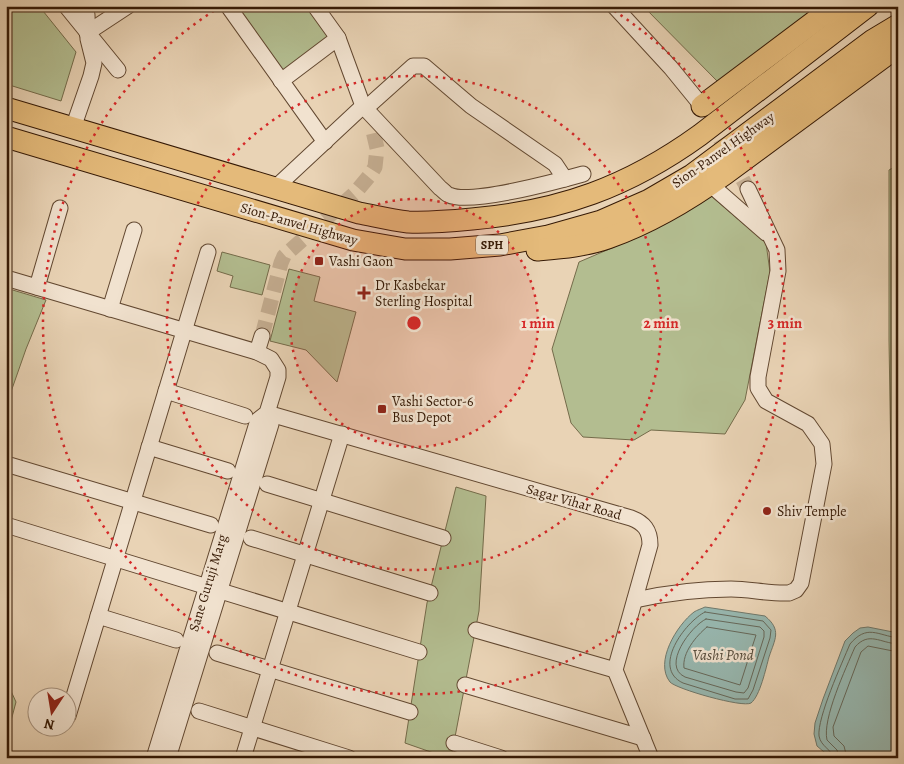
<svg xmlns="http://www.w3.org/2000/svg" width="904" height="764" font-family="Alegreya,serif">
	<rect width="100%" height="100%" fill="#e9d3b5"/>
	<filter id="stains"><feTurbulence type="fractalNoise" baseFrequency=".004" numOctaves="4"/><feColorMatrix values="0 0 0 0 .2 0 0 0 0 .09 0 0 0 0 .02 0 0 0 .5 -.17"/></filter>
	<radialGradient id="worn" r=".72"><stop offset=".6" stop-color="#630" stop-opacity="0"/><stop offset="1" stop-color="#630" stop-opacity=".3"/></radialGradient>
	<g fill="#b3bd90" stroke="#746b4a">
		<path d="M 6,6 L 39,6 L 76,52 L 61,101 L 6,84 Z"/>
		<path d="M 233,6 L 309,6 L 332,38 L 281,75 Z"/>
		<path d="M 643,6 L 817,6 L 718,82 Z"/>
		<path d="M 898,165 L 898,595 L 893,591 L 889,340 L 889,170 Z"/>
		<path d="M 711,196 L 766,243 L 770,272 L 745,400 L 725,434 L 651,430 L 634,440 L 583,437 L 571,423 L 552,349 L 579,262 L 628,241 Z"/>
		<path d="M 222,252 L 270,265 L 262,295 L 230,287 L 233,276 L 217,271 Z"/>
		<path d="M 289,269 L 320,277 L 314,301 L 356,312 L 337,382 L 306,350 L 270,341 Z"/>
		<path d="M 6,288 L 46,300 L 26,349 L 6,406 Z"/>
		<path d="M 456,487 L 486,496 L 479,611 L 451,758 L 448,758 L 405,743 L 427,603 Z"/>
		<path d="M 6,680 L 16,702 L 8,732 L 6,731 Z"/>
	</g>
	<g fill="#97b7af" stroke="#70786b">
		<path d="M 705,607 L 765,616 C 782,630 775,639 769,657 C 766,668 760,696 751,703 C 743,708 676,689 670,682 C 654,662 677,625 694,612 C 697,610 701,609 705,607 Z"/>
		<path d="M 868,627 L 898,633 L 898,750 L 881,758 L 831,758 L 817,746 L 814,734 L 815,723 L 823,699 L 845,641 L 853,633 L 860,628 Z"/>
	</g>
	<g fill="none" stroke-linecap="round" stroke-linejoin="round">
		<g stroke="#66685a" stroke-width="1">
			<path d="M 705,612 L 763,621 L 771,630 L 770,638 L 753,690 L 748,699 L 735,699 L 683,683 C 651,668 685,622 705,612 Z"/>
			<path d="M 706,619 L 760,627 L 764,631 L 764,637 L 748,688 L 744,693 L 736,692 L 685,677 C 661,666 691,626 706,619 Z"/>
			<path d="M 707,627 L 756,635 L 740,685 L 684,668 C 682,653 696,636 707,627 Z"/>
			<path d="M 833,758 C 832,749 821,747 819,736 C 817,718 842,663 850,644 C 867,624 877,635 898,638"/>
			<path d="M 839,758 L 837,750 L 827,740 C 822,719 846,668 855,647 C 869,631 880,643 898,644"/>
			<path d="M 847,758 L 844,746 L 834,736 L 833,727 L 861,652 L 868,646 L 898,652"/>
		</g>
		<g stroke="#c5ae92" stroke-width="15" stroke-dasharray="15 8" stroke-linecap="butt">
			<path d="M 709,119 L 748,189"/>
			<path d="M 262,336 L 281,263 L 284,256 L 355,193 L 370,175 L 375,167 L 377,148 L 372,127"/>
		</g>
		<defs>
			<g id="minor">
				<path d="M 66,6 L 118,70"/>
				<path d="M 228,6 L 325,142"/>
				<path d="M 315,6 L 338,38"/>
				<path d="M 614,6 L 671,68 L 702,106"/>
				<path d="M 87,33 L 128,6"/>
				<path d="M 281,81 L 338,38 L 363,106 L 440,188 C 443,190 446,194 449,195 C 470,205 558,181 583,174"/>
				<path d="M 365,109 L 413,66 L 424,66 L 471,106 L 555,164 L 565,179"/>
				<path d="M 73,128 L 91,76 L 94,63 L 88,39 L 87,15 L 85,6"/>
				<path d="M 711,185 L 766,233"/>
				<path d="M 274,189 L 363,106"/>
				<path d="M 6,278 L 257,352 L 271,359 L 278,370 L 278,377 L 267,413 L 258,420 L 154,758"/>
				<path d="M 37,287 L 60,208"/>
				<path d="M 110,309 L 134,230"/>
				<path d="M 257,352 L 262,336"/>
				<path d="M 166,391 L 245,416"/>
				<path d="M 267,413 L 631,518 C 644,523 650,530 650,545 L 615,670 L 651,758"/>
				<path d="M 149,447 L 228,471"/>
				<path d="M 6,464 L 211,525"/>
				<path d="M 267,484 L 443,538"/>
				<path d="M 6,525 L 419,652"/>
				<path d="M 251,538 L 430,593"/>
				<path d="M 635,600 C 667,593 698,589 731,589 C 750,589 769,594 789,593 L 796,590 L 801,583 L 824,464 L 822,444 L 808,424 L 766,401 L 758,388 L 758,377 L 778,271 L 777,250 L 748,189"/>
				<path d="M 98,616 L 176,640"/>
				<path d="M 476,630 L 615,670"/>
				<path d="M 217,653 L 410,712"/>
				<path d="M 465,685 L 643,738"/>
				<path d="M 199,711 L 349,758"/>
				<path d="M 68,716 L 208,252"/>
				<path d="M 454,743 L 501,758"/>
				<path d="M 168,758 L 271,424 L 267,413"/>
				<path d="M 243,758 L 342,434"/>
			</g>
			<g id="highway">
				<path d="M 702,106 L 835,6"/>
				<path d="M 6,108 L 359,213 C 375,216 391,220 408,222 C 429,223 451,221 472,219 C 561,211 628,187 700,135 L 868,6"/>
				<path d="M 6,137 L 353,240 L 405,249 L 450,249 L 500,245 L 548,236 L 601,221 L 649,200 L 692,175 L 873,40 L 898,25"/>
				<path d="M 537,250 C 560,248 586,246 608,238 C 650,223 689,200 725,174 L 885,56 L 898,41"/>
			</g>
		</defs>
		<use href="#minor" stroke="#624831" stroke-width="17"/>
		<use href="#highway" stroke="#351905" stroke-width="23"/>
		<use href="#minor" stroke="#f1e2cf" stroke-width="15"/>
		<use href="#highway" stroke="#e4ba7a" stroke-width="21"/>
	</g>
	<circle cx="414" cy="323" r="124" fill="#d62828" fill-opacity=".12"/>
	<g fill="none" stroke="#d62828" stroke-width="2.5" stroke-dasharray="2.5 5">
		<circle cx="414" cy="323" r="124"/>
		<circle cx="414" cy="323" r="247"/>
		<path d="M608 7A371 371 0 1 1 220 7"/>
	</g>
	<g fill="#8f2418" stroke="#f1e2cf" stroke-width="2">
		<rect x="314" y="256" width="10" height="10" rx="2.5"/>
		<path d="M361.5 285.5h5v5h5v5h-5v5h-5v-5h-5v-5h5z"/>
		<rect x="377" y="404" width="10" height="10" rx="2.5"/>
		<circle cx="767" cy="511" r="5"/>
	</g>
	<g text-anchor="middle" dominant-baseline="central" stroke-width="5" stroke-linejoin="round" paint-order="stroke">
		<rect fill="#f1e2cf" stroke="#6d5542" stroke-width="1" x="476" y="235.5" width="32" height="19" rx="4"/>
		<g font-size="12" font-weight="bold" fill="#351905">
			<text x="492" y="245">SPH</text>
		</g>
		<g font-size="14" fill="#351905" stroke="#f1e2cf">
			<text transform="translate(723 150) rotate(-35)">Sion-Panvel Highway</text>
			<text transform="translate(299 224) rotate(16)">Sion-Panvel Highway</text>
			<text transform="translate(574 502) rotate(16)">Sagar Vihar Road</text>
			<text transform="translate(208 583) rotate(-73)">Sane Guruji Marg</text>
		</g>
		<g font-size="14" fill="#351905" stroke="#f1e2cf" text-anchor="start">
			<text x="329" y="261">Vashi Gaon</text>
			<text x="375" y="285">Dr Kasbekar<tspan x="375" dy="16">Sterling Hospital</tspan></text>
			<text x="392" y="401">Vashi Sector-6<tspan x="392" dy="16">Bus Depot</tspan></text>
			<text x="777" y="511">Shiv Temple</text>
		</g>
		<g font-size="15" font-style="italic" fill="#524838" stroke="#f1e2cf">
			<text x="723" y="655">Vashi Pond</text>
		</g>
	</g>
	<circle cx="414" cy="323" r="8" fill="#d62828" stroke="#f1e2cf" stroke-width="2.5"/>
	<g font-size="15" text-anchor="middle" font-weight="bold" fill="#d62828" stroke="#f1e2cf" stroke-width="5" stroke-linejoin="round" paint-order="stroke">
		<text x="538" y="328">1 min</text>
		<text x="661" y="328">2 min</text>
		<text x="785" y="328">3 min</text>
	</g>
	<rect width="904" height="764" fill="none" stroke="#e9d3b5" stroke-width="25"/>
	<rect x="8" y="8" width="889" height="749" fill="none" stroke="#351905" stroke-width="2.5"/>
	<rect x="12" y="12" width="879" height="739" fill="none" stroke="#351905"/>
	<g transform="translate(52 712) rotate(192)"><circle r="24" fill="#f1e2cf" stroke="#a6927e"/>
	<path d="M0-4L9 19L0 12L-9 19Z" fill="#8f2418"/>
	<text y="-8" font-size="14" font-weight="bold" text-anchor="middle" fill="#351905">N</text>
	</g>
	<rect width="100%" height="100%" filter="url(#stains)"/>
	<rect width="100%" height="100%" fill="url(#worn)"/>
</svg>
